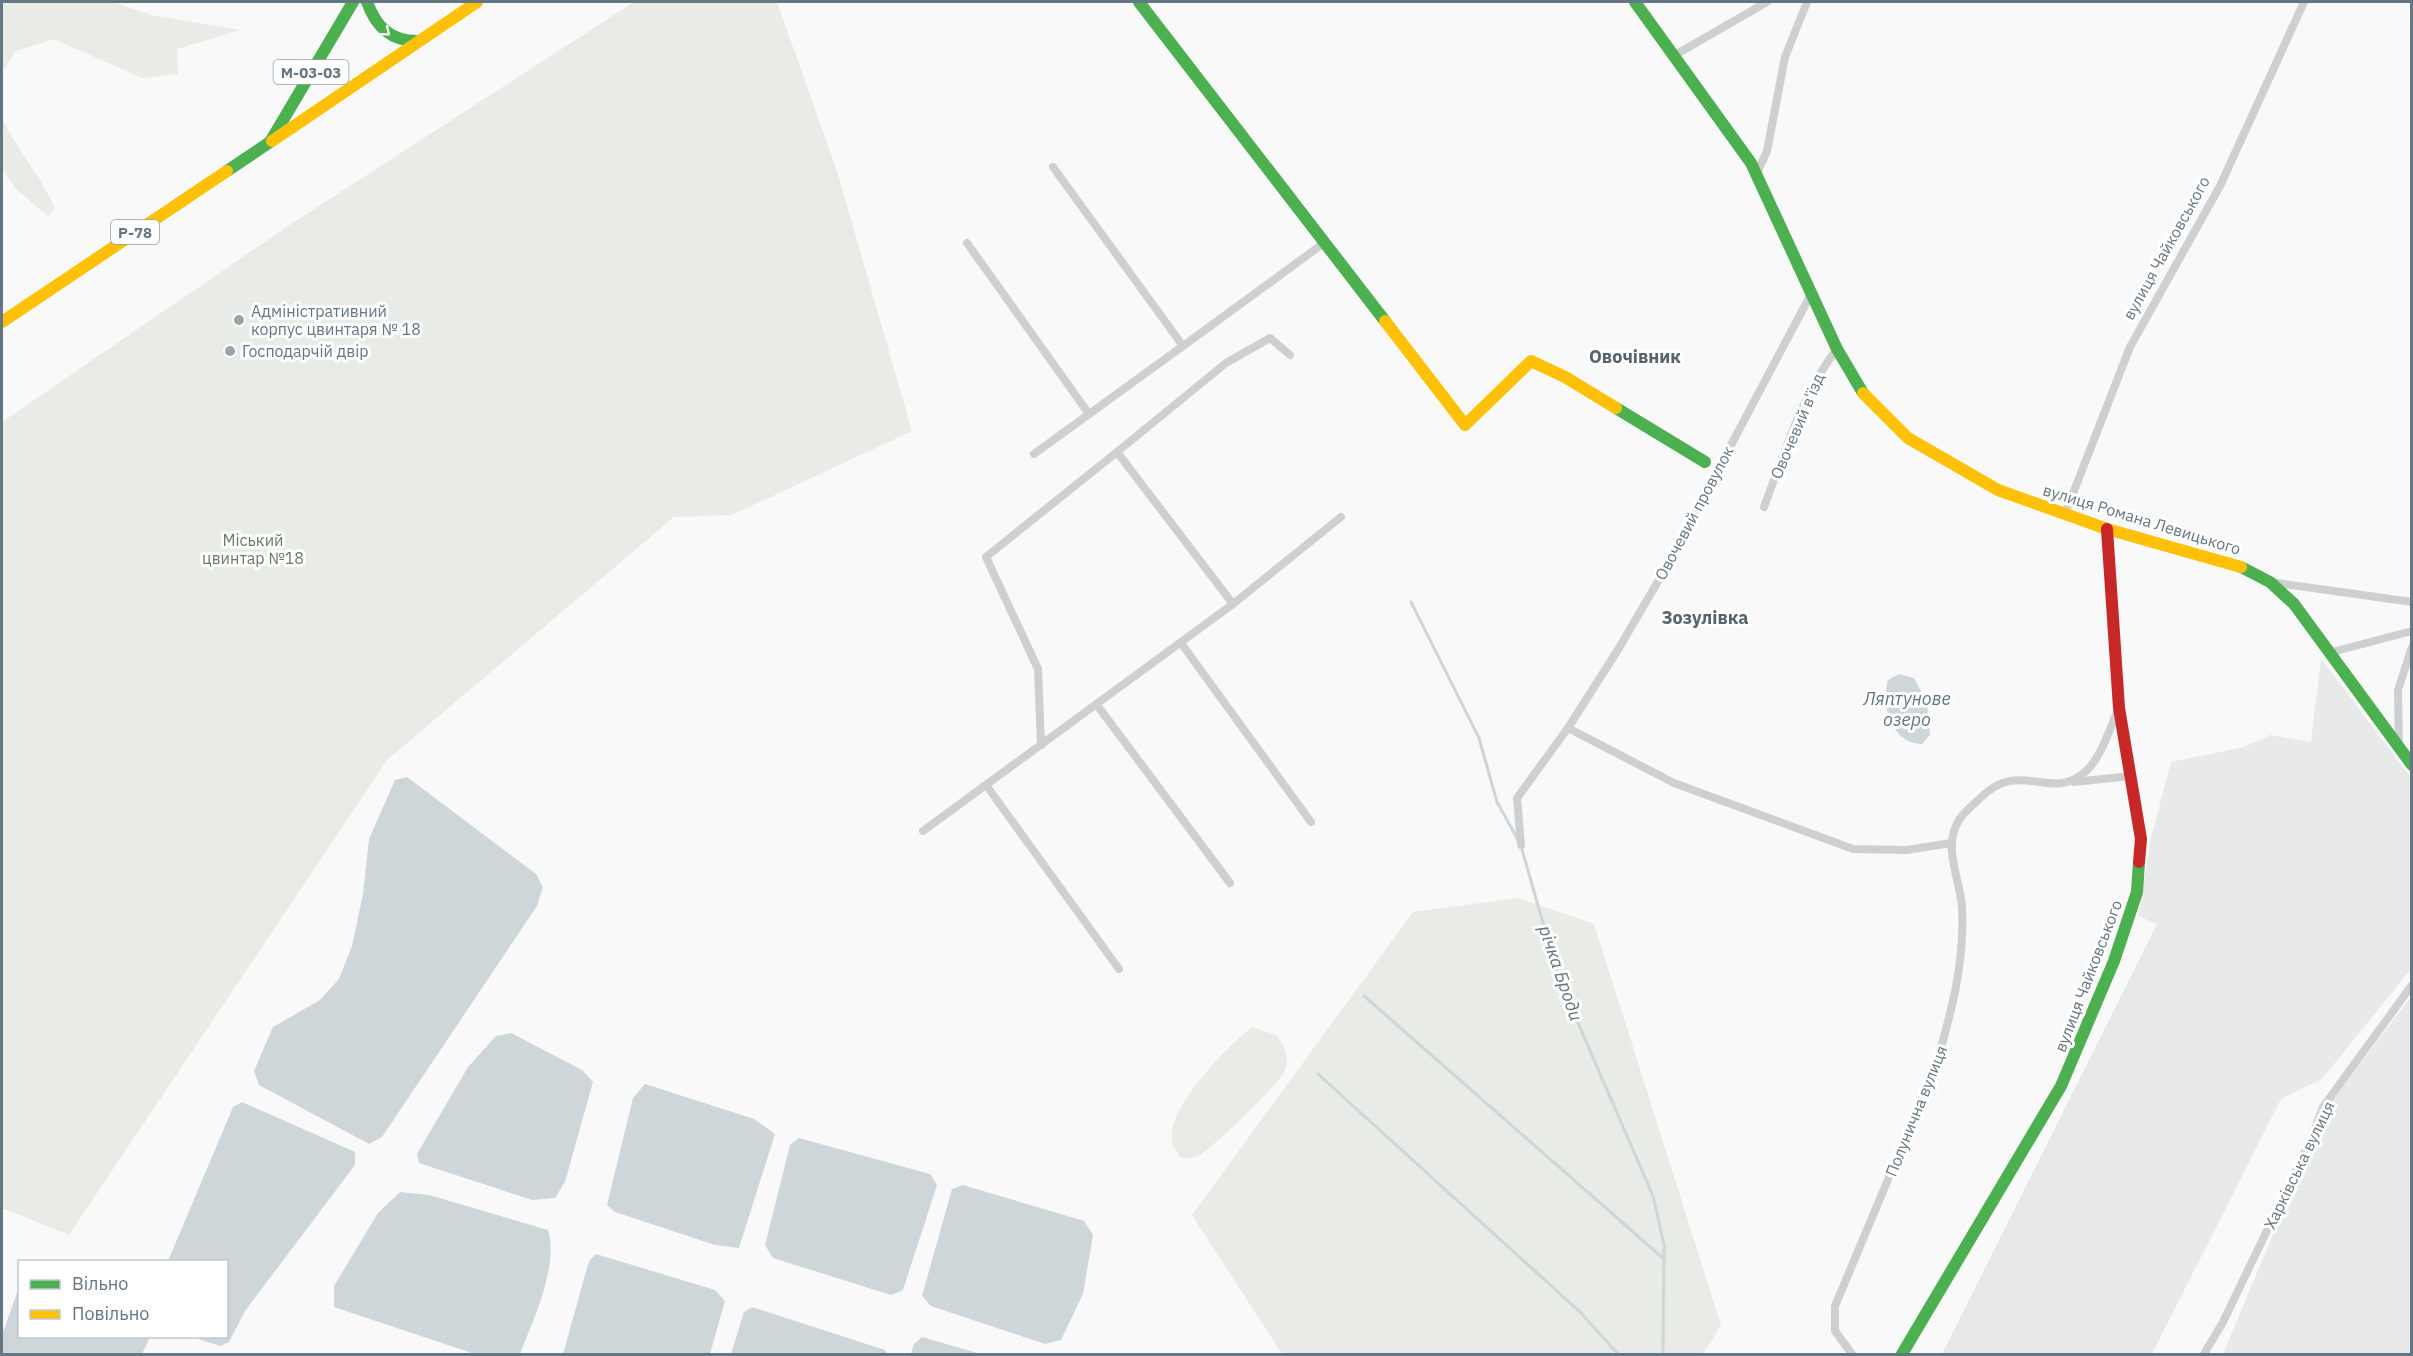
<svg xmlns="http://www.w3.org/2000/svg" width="2413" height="1356" font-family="'IBM Plex Sans',sans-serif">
	<rect width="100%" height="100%" fill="#f9f9f9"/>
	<g fill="#e8e9e9">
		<path d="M 2321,658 L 2411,778 L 2411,969 L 2322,1079 L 2281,1099 L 2152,1354 L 1942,1354 L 2157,924 L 2138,916 L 2151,838 L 2171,762 L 2244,747 L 2270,735 L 2311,742 Z"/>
		<path d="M 2411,997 L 2411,1354 L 2223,1354 L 2325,1110 Z"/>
	</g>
	<g fill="#e8ebe6">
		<path d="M 2,2 L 113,2 L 151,15 L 240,30 L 177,49 L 178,74 L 142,78 L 54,39 L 16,51 L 2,72 Z"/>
		<path d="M 634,2 L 777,2 L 837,171 L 912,431 L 732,515 L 674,517 L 387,760 L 69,1235 L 2,1208 L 2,422 L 285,228 Z"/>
		<path d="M 2,118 C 17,150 40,175 55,208 L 48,216 L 16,189 L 2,169 Z"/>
		<path d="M 1518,898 L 1594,924 L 1721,1325 L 1703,1354 L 1282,1354 L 1192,1215 L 1413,912 Z"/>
		<path d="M 1252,1027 L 1277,1035 C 1284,1046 1290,1056 1285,1070 C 1281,1083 1213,1148 1198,1156 C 1193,1159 1187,1158 1180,1158 C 1178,1153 1173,1147 1172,1142 C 1165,1109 1228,1046 1252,1027 Z"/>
	</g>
	<g fill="#ced6d9">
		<path d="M 1899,674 L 1914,678 L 1927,703 L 1930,735 L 1922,744 C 1891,744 1881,705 1888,680 Z"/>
		<path d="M 407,777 L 536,874 L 543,887 L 537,906 L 382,1137 L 369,1144 L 259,1085 L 254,1071 L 273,1027 L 320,1000 L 339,979 L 352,946 L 363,894 L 369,839 L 395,780 Z"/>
		<path d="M 511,1033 L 582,1070 L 593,1082 L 565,1182 L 555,1198 L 532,1200 L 419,1163 L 417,1154 L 468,1067 L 496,1036 Z"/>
		<path d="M 645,1084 L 754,1119 L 775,1134 L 739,1248 L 715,1245 L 615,1212 L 607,1205 L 633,1098 Z"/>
		<path d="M 242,1102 L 355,1152 L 355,1165 L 245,1311 L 229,1342 L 220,1346 L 192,1337 L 226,1336 L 226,1262 L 168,1261 L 233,1107 Z"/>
		<path d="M 799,1138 L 930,1174 L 937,1185 L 903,1290 L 891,1295 L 773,1258 L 765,1245 L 790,1145 Z"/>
		<path d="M 963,1185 L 1084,1221 L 1093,1235 L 1083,1294 L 1061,1340 L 1045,1344 L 931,1306 L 922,1296 L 952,1189 Z"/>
		<path d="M 400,1192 L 429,1195 L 548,1230 C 559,1266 533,1320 520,1354 L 475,1354 L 334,1307 L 334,1286 L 378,1213 Z"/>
		<path d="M 596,1254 L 715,1290 L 725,1301 L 710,1354 L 563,1354 L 589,1261 Z"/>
		<path d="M 19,1287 L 20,1336 L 150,1337 L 142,1354 L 2,1354 L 2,1335 Z"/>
		<path d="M 752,1307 L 885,1350 L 887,1354 L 731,1354 L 744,1312 Z"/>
		<path d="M 922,1337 L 981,1354 L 911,1354 L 914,1344 Z"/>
	</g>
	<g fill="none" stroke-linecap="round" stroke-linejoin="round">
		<g stroke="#ced6d9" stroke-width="3">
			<path d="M 1411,602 L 1479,738 L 1497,802 L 1517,838"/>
			<path d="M 1521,846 L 1559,979 L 1653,1196 L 1664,1245 L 1663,1354"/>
			<path d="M 1364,996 L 1664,1259"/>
			<path d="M 1318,1074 L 1580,1312 L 1618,1354"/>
		</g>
		<g stroke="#cecfd0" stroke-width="8">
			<path d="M 1675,55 L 1767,2"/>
			<path d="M 1053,167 L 1183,346 L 1324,243"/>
			<path d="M 1757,173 L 1767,151 L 1785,57 L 1807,2"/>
			<path d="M 967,243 L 1089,414"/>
			<path d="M 1290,355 L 1270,338 L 1226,363 L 1117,452 L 1233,604 L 1341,517"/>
			<path d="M 1034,454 L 1183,346"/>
			<path d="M 1764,507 C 1784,454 1802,394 1837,349"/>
			<path d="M 2065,514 L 2130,347 L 2220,186 L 2304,2"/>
			<path d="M 2270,582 L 2412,602"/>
			<path d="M 1181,643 L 1311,822"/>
			<path d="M 2332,652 L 2412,631"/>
			<path d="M 1097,705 L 1230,883"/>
			<path d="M 1568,728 L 1674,783 L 1853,849 L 1907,850 L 1951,843"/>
			<path d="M 1041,745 L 1038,669 L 986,557 L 1117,452"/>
			<path d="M 2399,748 L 2398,690 L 2412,647"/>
			<path d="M 2074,782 L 2131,776"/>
			<path d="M 986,785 L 1119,969"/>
			<path d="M 923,831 L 1233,604"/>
			<path d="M 1521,845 L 1517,798 L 1568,728 L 1619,648 L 1667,566 L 1811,294"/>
			<path d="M 1852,1354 L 1835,1331 L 1835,1306 L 1936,1065 C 1951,1014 1965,962 1962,908 C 1960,878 1942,847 1959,820 C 1964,812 1972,806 1978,800 C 2020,758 2045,799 2080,776 C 2100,763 2109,730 2118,710"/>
			<path d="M 2204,1354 L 2223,1322 L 2312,1137 L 2323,1107 L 2412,985"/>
		</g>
		<g stroke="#4caf50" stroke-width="12">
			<path d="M 367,2 C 376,27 391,42 419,41"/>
			<path d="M 1139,2 L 1385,321"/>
			<path d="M 1635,2 L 1751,163 L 1837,349 L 1863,393"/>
			<path d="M 227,171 L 270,142 L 353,2"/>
			<path d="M 1616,408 L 1705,462"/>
			<path d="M 2241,567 L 2270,582 L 2294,604 L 2412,765"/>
			<path d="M 1902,1354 L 2061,1086 L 2114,961 L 2137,892 L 2139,862"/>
		</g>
		<g stroke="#ffc107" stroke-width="12">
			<path d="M 272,141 L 477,2"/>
			<path d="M 1385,321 L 1465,425 L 1531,361 L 1565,377 L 1616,408"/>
			<path d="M 2,322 L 227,171"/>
			<path d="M 1863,393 L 1908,438 L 1998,490 L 2107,529 L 2241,567"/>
		</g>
		<path stroke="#c62828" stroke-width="12" d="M 2107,529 L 2119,708 L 2141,839 L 2139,862"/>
	</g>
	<defs><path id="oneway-chevron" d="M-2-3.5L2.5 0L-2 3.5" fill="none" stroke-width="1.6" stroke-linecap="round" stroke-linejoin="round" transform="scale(1.5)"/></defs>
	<use stroke="#f6fbf6" href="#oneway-chevron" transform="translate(386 32) rotate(39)"/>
	<g fill="#99a4ac" stroke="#fff" stroke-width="2">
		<circle cx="239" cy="320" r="6"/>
		<circle cx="230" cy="351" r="6"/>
	</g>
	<g text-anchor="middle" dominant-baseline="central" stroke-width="6" stroke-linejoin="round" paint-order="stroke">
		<g fill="#fff" stroke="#939fa8" stroke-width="1.5">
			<rect x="273.5" y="60" width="75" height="24" rx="4.5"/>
			<rect x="111" y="220" width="48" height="24" rx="4.5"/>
		</g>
		<g font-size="15" font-weight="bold" fill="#657683">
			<text x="311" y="72">М-03-03</text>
			<text x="135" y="232">Р-78</text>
		</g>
		<g font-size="16" fill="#657683" stroke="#fff">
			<text transform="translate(2166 248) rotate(-61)">вулиця Чайковського</text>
			<text transform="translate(1797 426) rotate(-67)">Овочевий в'їзд</text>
			<text transform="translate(1694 513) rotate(-62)">Овочевий провулок</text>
			<text transform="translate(2142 519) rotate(17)">вулиця Романа Левицького</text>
			<text transform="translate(2088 976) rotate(-69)">вулиця Чайковського</text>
			<text transform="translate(1916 1111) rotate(-68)">Полунична вулиця</text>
			<text transform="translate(2299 1165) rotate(-64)">Харківська вулиця</text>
		</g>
		<g font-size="16" fill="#657683" stroke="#fff" text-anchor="start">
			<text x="251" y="311">Адміністративний<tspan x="251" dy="18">корпус цвинтаря № 18</tspan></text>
			<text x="242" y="351">Господарчій двір</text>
		</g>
		<g font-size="16" fill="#687a64" stroke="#fff">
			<text x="253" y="540">Міський<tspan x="253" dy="18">цвинтар №18</tspan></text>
		</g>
		<g font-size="18" font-weight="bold" fill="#57646e" stroke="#fff">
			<text x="1635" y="356">Овочівник</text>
			<text x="1705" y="617">Зозулівка</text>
		</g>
		<g font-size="18" font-style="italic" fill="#60757c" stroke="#fff">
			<text x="1907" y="698">Ляптунове<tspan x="1907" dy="21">озеро</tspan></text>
			<text transform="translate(1561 973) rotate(71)">річка Броди</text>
		</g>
	</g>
	<rect width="2413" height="1356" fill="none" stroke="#657683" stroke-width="6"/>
	<rect x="18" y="1260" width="210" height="78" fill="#ffffff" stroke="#c1c8cd" stroke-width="1.5"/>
	<rect x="30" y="1280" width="30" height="9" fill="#4caf50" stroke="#c1c8cd" stroke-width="1.5"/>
	<text x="72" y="1290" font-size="18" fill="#657683">Вільно</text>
	<rect x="30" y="1310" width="30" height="9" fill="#ffc107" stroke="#c1c8cd" stroke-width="1.5"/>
	<text x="72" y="1320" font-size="18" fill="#657683">Повільно</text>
</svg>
